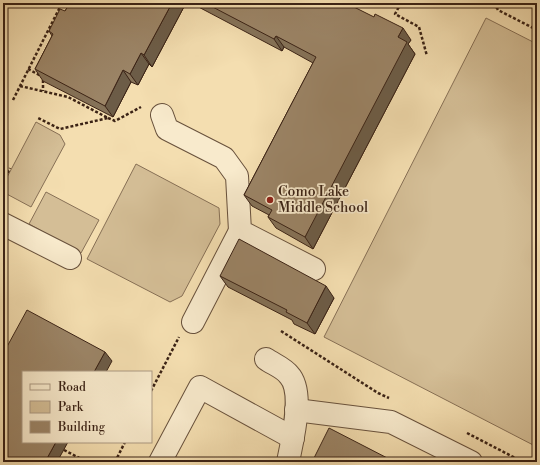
<svg xmlns="http://www.w3.org/2000/svg" width="540" height="465" font-family="'Libre Bodoni',serif">
	<rect width="100%" height="100%" fill="#f4deb0"/>
	<filter id="stains"><feTurbulence type="fractalNoise" baseFrequency=".005" numOctaves="4"/><feColorMatrix values="0 0 0 0 .2 0 0 0 0 .09 0 0 0 0 .02 0 0 0 .5 -.17"/></filter>
	<radialGradient id="worn" r=".72"><stop offset=".6" stop-color="#630" stop-opacity="0"/><stop offset="1" stop-color="#630" stop-opacity=".3"/></radialGradient>
	<g fill="#d4be96" stroke="#877056">
		<path d="M 486,18 L 537,44 L 537,447 L 324,337 Z"/>
		<path d="M 36,122 L 60,135 L 65,144 L 31,207 L 3,192 L 3,185 Z"/>
		<path d="M 136,164 L 219,208 L 220,224 L 182,296 L 170,302 L 87,259 Z"/>
		<path d="M 46,192 L 99,220 L 81,253 L 29,224 Z"/>
	</g>
	<g fill="none" stroke-linecap="round" stroke-linejoin="round">
		<defs>
			<g id="minor">
				<path d="M 162,115 L 167,129 L 224,158 L 237,176 L 240,231 L 314,269"/>
				<path d="M 3,224 L 70,258"/>
				<path d="M 193,322 L 240,231"/>
				<path d="M 266,359 C 273,364 284,368 289,375 C 305,392 292,441 288,462"/>
				<path d="M 296,410 L 391,422 L 471,462"/>
				<path d="M 160,462 L 200,387 L 293,438"/>
			</g>
		</defs>
		<use href="#minor" stroke="#68513c" stroke-width="24"/>
		<g stroke="#3a2215" stroke-width="2.5" stroke-dasharray="3 2" stroke-linecap="butt">
			<path d="M 401,3 L 395,14 L 419,27 L 427,56"/>
			<path d="M 494,3 L 498,10 L 537,30"/>
			<path d="M 28,69 L 43,77 L 43,91"/>
			<path d="M 20,86 L 68,97 L 108,118 L 60,129 L 38,118"/>
			<path d="M 13,100 L 62,3"/>
			<path d="M 108,118 L 115,121 L 141,107"/>
			<path d="M 3,182 L 10,168"/>
			<path d="M 281,331 L 378,393 L 389,398"/>
			<path d="M 151,391 L 179,337"/>
			<path d="M 467,433 L 523,462"/>
			<path d="M 64,450 L 87,462"/>
			<path d="M 115,462 L 125,442"/>
		</g>
		<use href="#minor" stroke="#f8eacc" stroke-width="22"/>
	</g>
	<g fill="#857258" stroke="#3a2215">
		<path d="M 70,3 L 186,3 L 152,67 L 149,64 L 138,85 L 131,82 L 113,117 L 43,81 L 35,69 L 52,36 L 49,31 L 65,11 Z"/>
		<path d="M 191,3 L 346,3 L 411,40 L 408,44 L 415,54 L 313,249 L 276,228 L 268,217 L 269,215 L 252,206 L 244,195 L 313,63 L 284,47 L 282,51 Z"/>
		<path d="M 220,276 L 334,298 L 315,334 L 294,324 L 292,320 L 228,287 Z"/>
	</g>
	<g fill="#6c5c47" stroke="#3a2215">
		<path d="M 172,3 L 186,3 L 152,67 L 144,55 Z"/>
		<path d="M 403,28 L 411,40 L 408,44 L 415,54 L 313,249 L 305,237 L 398,37 Z"/>
		<path d="M 276,36 L 284,47 L 282,51 L 274,39 Z"/>
		<path d="M 141,53 L 149,64 L 138,85 L 130,74 Z"/>
		<path d="M 123,70 L 131,82 L 113,117 L 105,106 Z"/>
		<path d="M 326,286 L 334,298 L 315,334 L 307,323 Z"/>
		<path d="M 105,352 L 112,361 L 106,372 L 94,372 Z"/>
		<path d="M 56,442 L 68,442 L 57,462 L 45,462 Z"/>
	</g>
	<g fill="#9b8466" stroke="#3a2215">
		<path d="M 70,3 L 172,3 L 144,55 L 141,53 L 130,74 L 123,70 L 105,106 L 35,69 L 53,34 L 49,31 L 60,9 L 65,11 Z"/>
		<path d="M 205,3 L 346,3 L 374,17 L 375,14 L 403,28 L 398,37 L 407,42 L 305,237 L 268,217 L 272,210 L 244,195 L 316,57 L 276,36 L 274,39 Z"/>
		<path d="M 239,239 L 326,286 L 307,323 L 286,312 L 287,310 L 220,276 Z"/>
		<path d="M 27,310 L 105,352 L 94,372 L 23,372 L 23,442 L 56,442 L 45,462 L 3,462 L 3,354 Z"/>
		<path d="M 329,428 L 395,462 L 312,462 Z"/>
	</g>
	<circle fill="#8f2418" stroke="#f8eacc" stroke-width="1.5" cx="270" cy="200" r="4"/>
	<g text-anchor="middle" dominant-baseline="central" stroke-width="3.5" stroke-linejoin="round" paint-order="stroke">
		<g font-size="14" fill="#3a2215" stroke="#f8eacc" text-anchor="start">
			<text x="278" y="192">Como Lake<tspan x="278" dy="16">Middle School</tspan></text>
		</g>
	</g>
	<rect width="540" height="465" fill="none" stroke="#f4deb0" stroke-width="16"/>
	<rect x="4" y="4" width="532" height="457" fill="none" stroke="#3a2215" stroke-width="2"/>
	<rect x="8" y="8" width="524" height="449" fill="none" stroke="#3a2215"/>
	<rect x="22" y="371" width="130" height="72" fill="#f8eacc" stroke="#ac9a83"/>
	<rect x="30" y="384" width="20" height="6" fill="#f8eacc" stroke="#ac9a83"/>
	<text x="58" y="391" font-size="12" fill="#3a2215">Road</text>
	<rect x="30" y="401" width="20" height="12" fill="#d4be96" stroke="#ac9a83"/>
	<text x="58" y="411" font-size="12" fill="#3a2215">Park</text>
	<rect x="30" y="421" width="20" height="12" fill="#9b8466" stroke="#ac9a83"/>
	<text x="58" y="431" font-size="12" fill="#3a2215">Building</text>
	<rect width="100%" height="100%" filter="url(#stains)"/>
	<rect width="100%" height="100%" fill="url(#worn)"/>
</svg>
